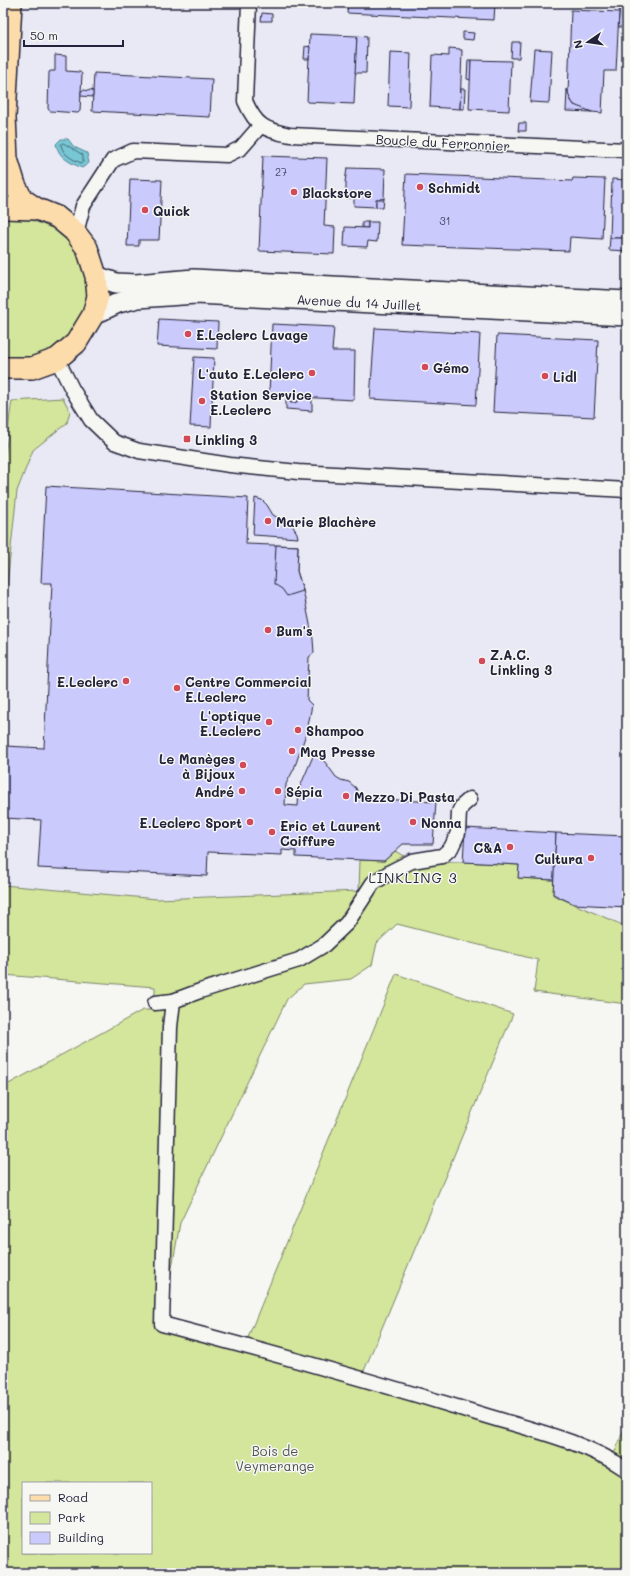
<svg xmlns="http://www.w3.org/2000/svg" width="630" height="1576" font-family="Mali,sans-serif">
	<rect width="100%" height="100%" fill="#f6f6f2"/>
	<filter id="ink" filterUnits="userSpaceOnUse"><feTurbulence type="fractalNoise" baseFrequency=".025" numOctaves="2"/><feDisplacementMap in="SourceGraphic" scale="8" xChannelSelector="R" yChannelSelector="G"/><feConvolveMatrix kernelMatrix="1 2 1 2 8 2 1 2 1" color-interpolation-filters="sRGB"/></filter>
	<g filter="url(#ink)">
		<path fill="#e9e9f5" d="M 3,3 L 627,3 L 627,927 L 574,904 L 518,878 L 519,865 L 360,860 L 360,891 L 157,899 L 3,885 L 3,623 L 17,491 L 33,450 L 67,423 L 12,401 L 3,401 Z"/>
		<g fill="#d3e69b" stroke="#7a846b" fill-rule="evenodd">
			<path d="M 8,219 L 32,220 L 54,229 L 72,245 L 84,265 L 89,288 L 86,311 L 59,349 L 38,359 L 3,360 L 3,221 Z"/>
			<path d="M 63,398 L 70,411 L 67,423 L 33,450 L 17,491 L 3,623 L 3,464 C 8,443 8,422 12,401 Z"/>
			<path d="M 395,851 L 412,861 L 463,862 L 519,865 L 519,878 L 554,880 L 553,895 L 627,927 L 627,1004 L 534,992 L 538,960 L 397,924 L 377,943 L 372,965 L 351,979 L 304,984 L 287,999 L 180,1223 L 162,1324 L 245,1345 L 396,974 L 513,1014 L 361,1378 L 569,1442 L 615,1452 L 627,1421 L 627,1565 L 623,1573 L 3,1573 L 3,1086 L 5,1086 L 143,1010 L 155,1010 L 155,987 L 3,975 L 3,885 L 157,899 L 359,891 L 360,860 L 384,861 ZM 23,1483 L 151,1483 L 151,1553 L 23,1553 Z"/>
		</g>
		<path fill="#78c7d4" stroke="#568597" d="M 61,139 L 68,139 L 74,147 L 87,153 L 89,163 L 82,168 C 69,162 59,158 56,144 Z"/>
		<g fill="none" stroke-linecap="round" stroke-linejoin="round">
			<path stroke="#446478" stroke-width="1" d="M 63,143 C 66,144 79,153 83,155 L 83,162 L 81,163 C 72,159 63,155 61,145 Z"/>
		</g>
		<g fill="#cbcafc" stroke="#22223b">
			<path d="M 348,3 L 495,3 L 494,20 L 347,13 Z"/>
			<path d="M 620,3 L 627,3 L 627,29 L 624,29 L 625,27 L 618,27 Z"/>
			<path d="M 571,10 L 619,12 L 616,71 L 604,71 L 602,113 L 592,112 L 579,108 L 573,104 L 568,94 Z"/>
			<path d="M 262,13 L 272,14 L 272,21 L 261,21 Z"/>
			<path d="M 463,32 L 474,33 L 473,40 L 463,39 Z"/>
			<path d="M 310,34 L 357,36 L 354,104 L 307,102 Z"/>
			<path d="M 357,36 L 367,37 L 366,73 L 355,73 Z"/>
			<path d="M 512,42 L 520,42 L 519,58 L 511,58 Z"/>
			<path d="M 305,46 L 310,47 L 309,59 L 304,59 Z"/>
			<path d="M 449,48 L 460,49 L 460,50 L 462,50 L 460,109 L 430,107 L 432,55 L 449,56 Z"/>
			<path d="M 534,49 L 552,50 L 549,103 L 530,102 Z"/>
			<path d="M 390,52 L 411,53 L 409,107 L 388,106 Z"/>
			<path d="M 55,55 L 66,56 L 66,71 L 80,72 L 82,74 L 80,111 L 78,113 L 50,111 L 48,109 L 49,72 L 51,71 L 55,71 Z"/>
			<path d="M 468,60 L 471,60 L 471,80 L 467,79 Z"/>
			<path d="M 471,60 L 511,61 L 509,111 L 469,109 Z"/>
			<path d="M 94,73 L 212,79 L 210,117 L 92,111 Z"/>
			<path d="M 461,89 L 465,89 L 464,109 L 460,109 Z"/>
			<path d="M 567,89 L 570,99 L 574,105 L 592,112 L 566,111 Z"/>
			<path d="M 84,90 L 88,91 L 90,90 L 93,91 L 93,97 L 81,96 L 81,91 Z"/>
			<path d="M 519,123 L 526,123 L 526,131 L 518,131 Z"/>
			<path d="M 263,156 L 327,158 L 324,226 L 335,227 L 334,254 L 259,251 Z"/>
			<path d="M 347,168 L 385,169 L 384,199 L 376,199 L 376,207 L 354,206 L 354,198 L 346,198 L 346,182 L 345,182 Z"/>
			<path d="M 406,174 L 572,181 L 573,178 L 605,179 L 602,239 L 570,237 L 569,251 L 402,245 Z"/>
			<path d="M 130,179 L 162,180 L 159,240 L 139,240 L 139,246 L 127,246 Z"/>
			<path d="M 612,179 L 627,180 L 627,238 L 610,238 Z"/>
			<path d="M 376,199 L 384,199 L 383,208 L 376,207 Z"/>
			<rect x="362" y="222" width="6" height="6"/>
			<path d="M 368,222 L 378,222 L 377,242 L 368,241 L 367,247 L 344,246 L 345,227 L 368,228 Z"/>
			<path d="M 610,238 L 627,238 L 627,251 L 609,250 Z"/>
			<path d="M 159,319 L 218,322 L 217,349 L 157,346 Z"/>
			<path d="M 272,324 L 334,327 L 332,351 L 355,351 L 354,400 L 299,397 L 299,400 L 295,403 L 291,403 L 286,399 L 286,396 L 269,395 Z"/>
			<path d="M 375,328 L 480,334 L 476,405 L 370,399 Z"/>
			<path d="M 497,335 L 598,340 L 594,417 L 493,412 Z"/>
			<path d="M 194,357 L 214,358 L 211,427 L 190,426 Z"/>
			<path d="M 627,357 L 627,406 L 624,406 Z"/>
			<path d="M 299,397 L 312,398 L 312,411 L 286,409 L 286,399 L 291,403 L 295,403 L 299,400 Z"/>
			<path d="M 46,486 L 248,498 L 246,544 L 298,546 L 297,571 L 303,590 L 313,639 L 314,653 L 309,657 L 307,700 L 312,705 L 307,731 L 294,769 L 286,784 L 285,805 L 298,806 L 299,789 L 314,754 L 325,762 L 336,777 L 341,780 L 349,782 L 356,788 L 360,798 L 436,802 L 433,844 L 403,844 L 384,861 L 296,857 L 296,851 L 282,850 L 282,855 L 208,852 L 207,876 L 38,868 L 41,820 L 3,818 L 3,788 L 5,746 L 44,748 L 52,583 L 41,583 Z"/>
			<path d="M 255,498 L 262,500 L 267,505 L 273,515 L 292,525 L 297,533 L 298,538 L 253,535 Z"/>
			<path d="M 276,545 L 298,546 L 297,571 L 303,591 L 287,596 L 282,589 L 274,584 Z"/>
			<path d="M 465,828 L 556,833 L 554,880 L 518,878 L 519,865 L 463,862 Z"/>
			<path d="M 556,833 L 627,836 L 627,907 L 574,904 L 553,894 Z"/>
		</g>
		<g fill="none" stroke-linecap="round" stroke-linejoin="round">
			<defs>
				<g id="street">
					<path d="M 249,3 L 245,101 C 256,126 264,130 290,135 L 627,150"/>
					<path d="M 76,233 L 83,206 L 113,160 L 133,151 L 227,155 L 241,148 L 261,125"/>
					<path d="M 57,359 L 72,389 L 91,420 L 114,442 L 139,451 L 230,465 L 298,472 L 627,490"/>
					<path d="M 173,1001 L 170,1027 L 162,1324 C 269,1352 375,1382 480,1414 C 528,1429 585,1441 627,1470"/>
					<path d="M 155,1003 L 173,1001 L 200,991 L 299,960 L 324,945 L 347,923 L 373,883 L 392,871 L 412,861 L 442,856 L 451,848 L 458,833 L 459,812 L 462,806 L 470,799"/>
				</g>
				<g id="secondary">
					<path d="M 96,276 L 116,283 L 136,284 L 194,279 L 627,301"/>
					<path d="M 93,315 L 118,303 L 138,298 L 196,294 L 627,316"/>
				</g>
				<g id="primary">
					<path d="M 11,3 L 5,117 L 7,159 L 15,185 L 22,199 L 37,209"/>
					<path d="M 3,208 L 37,209 L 57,217 L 74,231 L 87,248 L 96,276 L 98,296 L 93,315 L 76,343 L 57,359 L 32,368 L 3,368"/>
				</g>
			</defs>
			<use href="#street" stroke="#22223b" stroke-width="17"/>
			<use href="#secondary" stroke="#22223b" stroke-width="22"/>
			<use href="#primary" stroke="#22223b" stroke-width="24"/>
			<use href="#street" stroke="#f6f6f2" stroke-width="14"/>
			<use href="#secondary" stroke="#f6f6f2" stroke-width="19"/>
			<use href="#primary" stroke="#fddcac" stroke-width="21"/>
		</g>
	</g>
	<g fill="#d1495b" stroke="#f6f6f2" stroke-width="1.5">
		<circle cx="420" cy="187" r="4"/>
		<circle cx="294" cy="192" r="4"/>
		<circle cx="145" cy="210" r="4"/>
		<circle cx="188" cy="334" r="4"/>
		<circle cx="425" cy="367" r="4"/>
		<circle cx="312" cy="373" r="4"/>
		<circle cx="545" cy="376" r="4"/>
		<circle cx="202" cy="401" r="4"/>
		<rect x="183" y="435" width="8" height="8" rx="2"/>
		<circle cx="268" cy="521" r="4"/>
		<circle cx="268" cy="630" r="4"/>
		<circle cx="482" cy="661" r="4"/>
		<circle cx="126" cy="681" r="4"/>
		<circle cx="177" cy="688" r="4"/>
		<circle cx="269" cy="722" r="4"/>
		<circle cx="298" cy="730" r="4"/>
		<circle cx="292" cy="751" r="4"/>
		<circle cx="243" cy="765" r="4"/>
		<circle cx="242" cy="791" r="4"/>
		<circle cx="278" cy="791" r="4"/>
		<circle cx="346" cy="796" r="4"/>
		<circle cx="250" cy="822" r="4"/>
		<circle cx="413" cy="822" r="4"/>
		<circle cx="272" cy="832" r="4"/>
		<circle cx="510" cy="847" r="4"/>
		<circle cx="591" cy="858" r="4"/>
	</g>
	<g text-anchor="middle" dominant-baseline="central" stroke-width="3" stroke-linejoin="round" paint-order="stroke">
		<g font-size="11" fill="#4c4c6b">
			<text x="281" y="171">27</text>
			<text x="445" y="220">31</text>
		</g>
		<g font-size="13" fill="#22223b" stroke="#f6f6f2">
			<text transform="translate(443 142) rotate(3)">Boucle du Ferronnier</text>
			<text transform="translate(359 302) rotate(3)">Avenue du 14 Juillet</text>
		</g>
		<g font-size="13" font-weight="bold" fill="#22223b" stroke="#f6f6f2" text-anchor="start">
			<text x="428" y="187">Schmidt</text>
			<text x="302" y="192">Blackstore</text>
			<text x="153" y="210">Quick</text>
			<text x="196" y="334">E.Leclerc Lavage</text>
			<text x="433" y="367">Gémo</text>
			<text x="304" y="373" text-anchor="end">L'auto E.Leclerc</text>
			<text x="553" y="376">Lidl</text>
			<text x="210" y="394">Station Service<tspan x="210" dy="15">E.Leclerc</tspan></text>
			<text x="195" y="439">Linkling 3</text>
			<text x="276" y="521">Marie Blachère</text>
			<text x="276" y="630">Bum's</text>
			<text x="490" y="654">Z.A.C.<tspan x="490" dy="15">Linkling 3</tspan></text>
			<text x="118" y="681" text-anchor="end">E.Leclerc</text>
			<text x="185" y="681">Centre Commercial<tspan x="185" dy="15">E.Leclerc</tspan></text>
			<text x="261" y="715" text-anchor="end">L'optique<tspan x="261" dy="15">E.Leclerc</tspan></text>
			<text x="306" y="730">Shampoo</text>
			<text x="300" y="751">Mag Presse</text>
			<text x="235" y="758" text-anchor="end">Le Manèges<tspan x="235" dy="15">à Bijoux</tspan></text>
			<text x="234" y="791" text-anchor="end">André</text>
			<text x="286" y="791">Sépia</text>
			<text x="354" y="796">Mezzo Di Pasta</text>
			<text x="242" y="822" text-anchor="end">E.Leclerc Sport</text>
			<text x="421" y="822">Nonna</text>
			<text x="280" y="825">Eric et Laurent<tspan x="280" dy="15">Coiffure</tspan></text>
			<text x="502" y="847" text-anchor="end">C&amp;A</text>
			<text x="583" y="858" text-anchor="end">Cultura</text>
		</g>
		<g font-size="13" fill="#4e5353" stroke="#f6f6f2">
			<text x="275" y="1450">Bois de<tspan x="275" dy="15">Veymerange</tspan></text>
		</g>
		<g font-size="14" letter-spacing="1" fill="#22223b" stroke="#f6f6f2">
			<text x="413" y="877">LINKLING 3</text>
		</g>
	</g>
	<rect width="630" height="1576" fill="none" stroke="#f6f6f2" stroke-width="16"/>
	<rect x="8" y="8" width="614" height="1560" fill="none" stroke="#22223b" stroke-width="1.5" filter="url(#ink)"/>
	<rect x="22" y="1482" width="130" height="72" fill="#f6f6f2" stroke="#a1a1a9"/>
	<rect x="30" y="1495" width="20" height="6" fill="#fddcac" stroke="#a1a1a9"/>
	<text x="58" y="1502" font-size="12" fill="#22223b">Road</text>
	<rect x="30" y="1512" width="20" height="12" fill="#d3e69b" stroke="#a1a1a9"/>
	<text x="58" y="1522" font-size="12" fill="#22223b">Park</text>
	<rect x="30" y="1532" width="20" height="12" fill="#cbcafc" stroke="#a1a1a9"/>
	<text x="58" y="1542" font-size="12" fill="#22223b">Building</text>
	<g transform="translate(588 42) rotate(257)" stroke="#f6f6f2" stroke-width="3" paint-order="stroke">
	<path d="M0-3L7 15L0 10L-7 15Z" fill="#22223b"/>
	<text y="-6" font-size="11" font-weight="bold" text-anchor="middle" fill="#22223b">N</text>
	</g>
	<path d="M24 40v6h99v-6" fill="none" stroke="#22223b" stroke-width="2"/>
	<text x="30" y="40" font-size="12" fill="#22223b" stroke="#f6f6f2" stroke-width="3" paint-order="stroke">50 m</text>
</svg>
